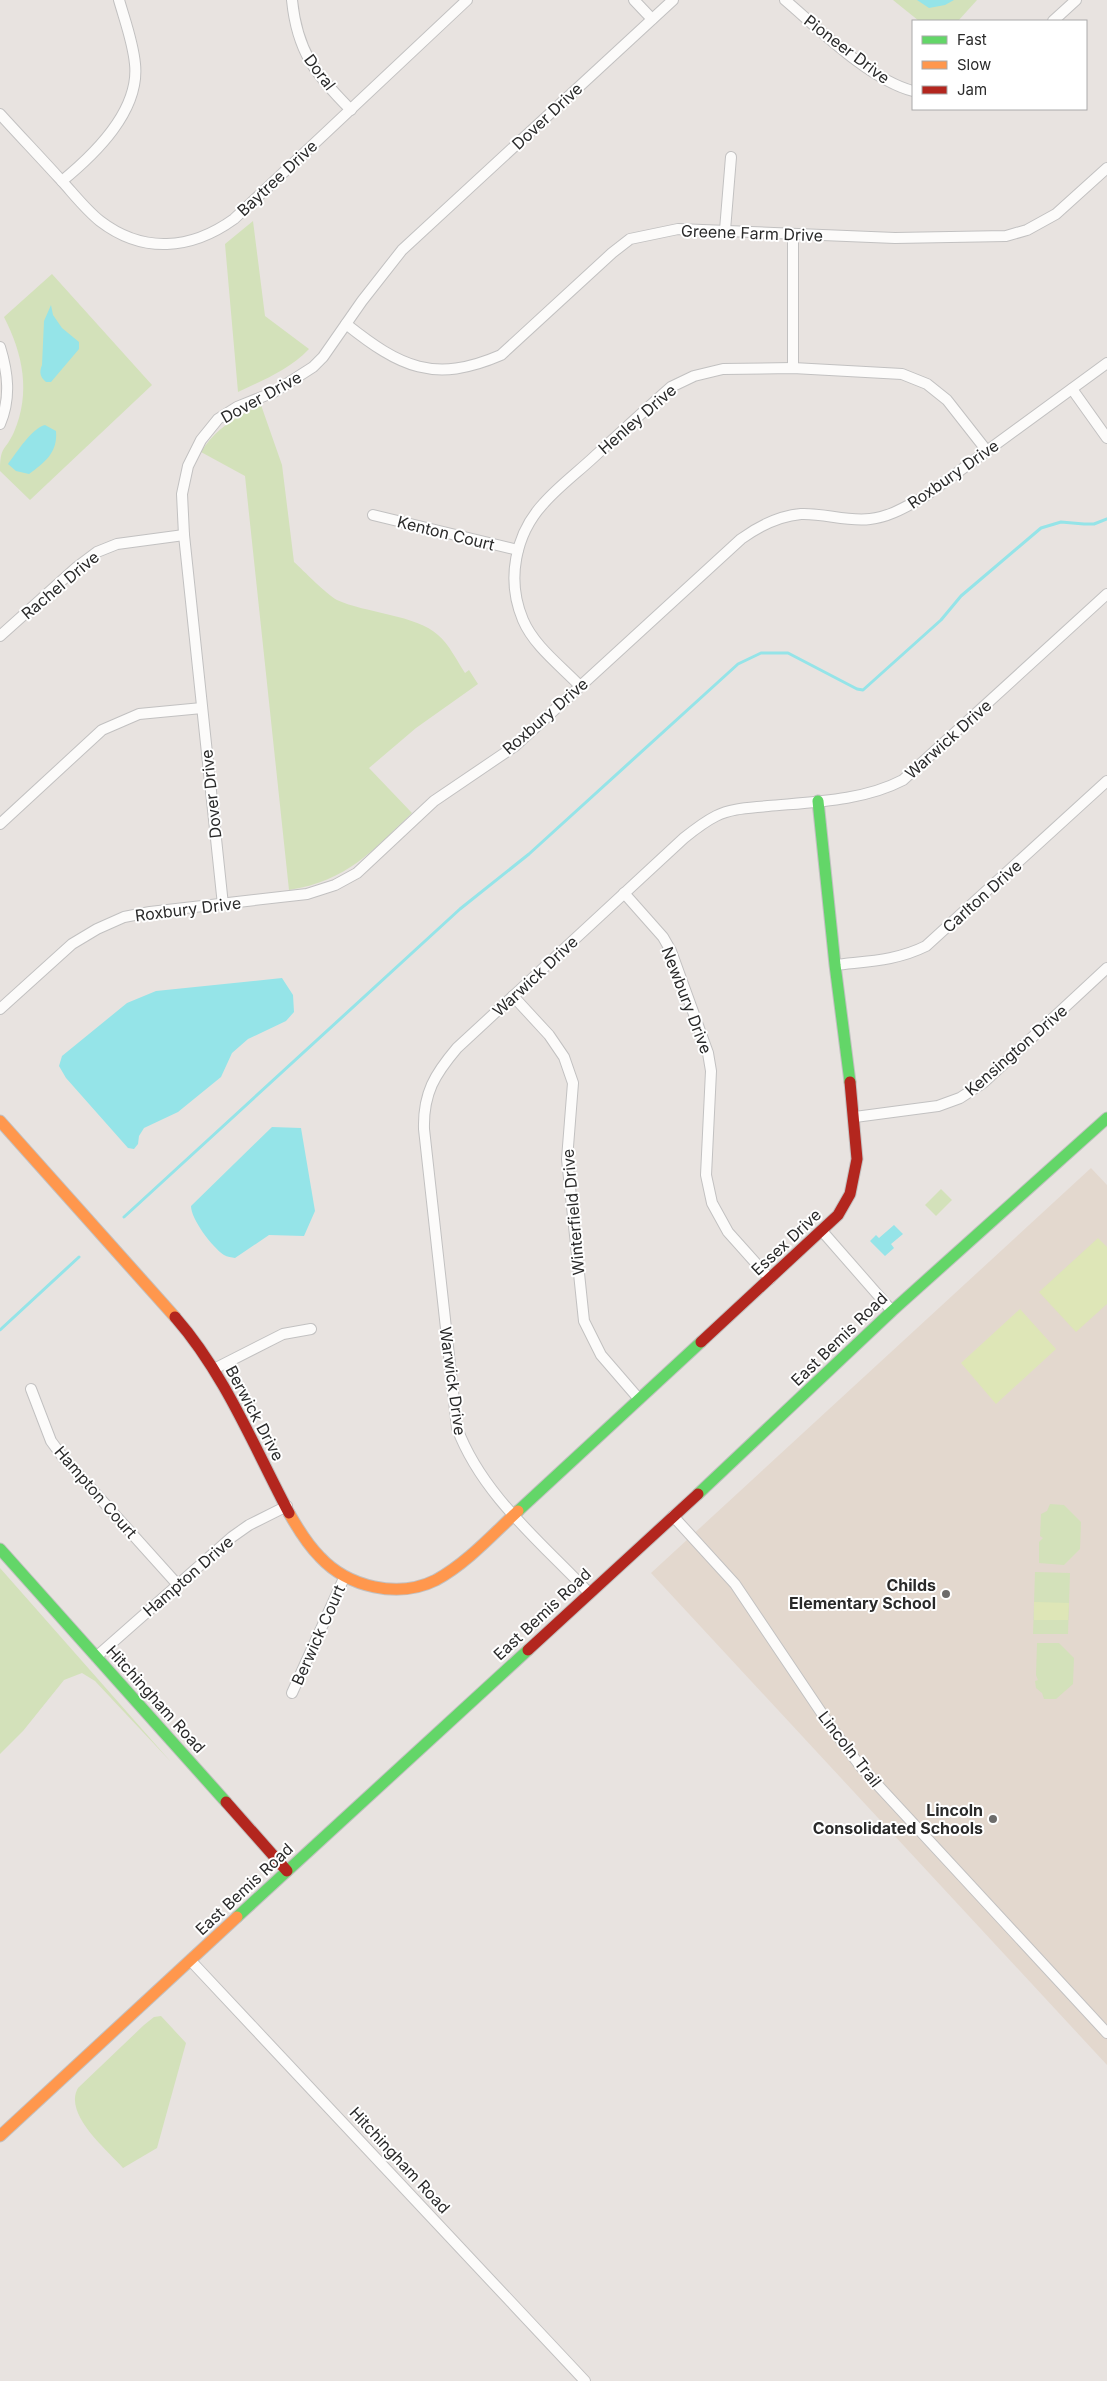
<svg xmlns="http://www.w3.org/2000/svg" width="1107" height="2381" font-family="Inter,sans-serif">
	<rect width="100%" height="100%" fill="#e8e3e0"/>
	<path fill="#e3d8ce" d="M 1091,1168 L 1107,1185 L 1107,2065 L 651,1573 Z"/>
	<g fill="#d3e1ba">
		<path d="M 893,0 L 977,0 L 958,21 L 919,21 Z"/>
		<path d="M 253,221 L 265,316 L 309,349 C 289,370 263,380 238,392 L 225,244 Z"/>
		<path d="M 52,274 L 152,385 L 30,500 L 0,471 C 0,445 5,452 14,432 C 31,393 23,354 4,317 Z"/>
		<path d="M 261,405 L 282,465 L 294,562 C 304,571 326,594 337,600 C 365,613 417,615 438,635 C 449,644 457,661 465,673 L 469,670 L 478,684 L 416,728 L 369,768 L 412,813 C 372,851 347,881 289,890 L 245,476 L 201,452 C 216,428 236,417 261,405 Z"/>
		<path d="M 941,1189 L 952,1200 L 936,1216 L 925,1205 Z"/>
		<path d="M 1050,1504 L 1064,1505 L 1081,1522 L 1080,1549 L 1064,1565 L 1039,1563 L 1039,1542 L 1043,1538 L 1040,1536 L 1041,1514 L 1047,1511 Z"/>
		<path d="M 0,1568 L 171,1762 L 95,1681 L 82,1673 L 64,1680 L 23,1731 L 0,1754 Z"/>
		<path d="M 1035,1572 L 1070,1573 L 1068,1634 L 1033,1634 Z"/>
		<path d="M 1037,1643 L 1059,1643 L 1074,1658 L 1073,1684 L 1056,1699 L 1044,1699 L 1042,1693 L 1036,1688 L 1035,1681 L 1038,1680 L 1036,1675 Z"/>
		<path d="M 161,2016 L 186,2043 L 157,2148 L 123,2168 C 107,2150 63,2114 78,2088 L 144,2025 L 154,2017 Z"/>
	</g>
	<g fill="#dee6b7">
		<path d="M 1098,1238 L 1107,1247 L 1107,1304 L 1076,1332 L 1039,1292 Z"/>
		<path d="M 1020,1309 L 1056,1349 L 996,1404 L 961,1363 Z"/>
		<path d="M 1034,1602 L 1069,1603 L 1068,1620 L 1034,1620 Z"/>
	</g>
	<g fill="#95e4e8">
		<path d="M 917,0 L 954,0 L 945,5 L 929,8 Z"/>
		<path d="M 51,305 L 53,315 L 62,328 L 79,342 L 79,349 L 51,382 L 46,382 C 40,377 39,372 42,365 L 44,321 Z"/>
		<path d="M 45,425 L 56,431 C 58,453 44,463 29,474 L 16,471 L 8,464 C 17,452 32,428 45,425 Z"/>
		<path d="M 282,978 L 293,995 L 294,1012 L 286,1021 L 248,1039 L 232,1053 L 221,1077 L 178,1112 L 144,1128 L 139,1136 L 138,1144 L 134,1149 L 128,1148 L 66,1078 L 59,1066 L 62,1056 L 127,1003 L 156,991 Z"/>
		<path d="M 272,1127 L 301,1128 L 315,1211 L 304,1236 L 269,1235 L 235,1258 C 232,1257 227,1257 224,1255 C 212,1247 191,1219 191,1206 Z"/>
		<path d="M 894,1225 L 903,1234 L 891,1244 L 894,1248 L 885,1256 L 870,1241 L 876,1235 L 879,1238 Z"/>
	</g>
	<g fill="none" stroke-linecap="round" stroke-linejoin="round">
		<g stroke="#95e4e8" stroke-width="3">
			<path d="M 124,1217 L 460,909 L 529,854 L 738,664 L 761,653 L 788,653 L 857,689 L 863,690 L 941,620 L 961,596 L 1041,528 L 1061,522 L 1084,524 L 1094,524 L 1107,519"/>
			<path d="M 0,1330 L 79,1257"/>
		</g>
		<defs>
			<g id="street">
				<path d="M 292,0 C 297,51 315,74 351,110"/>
				<path d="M 634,0 L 652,19"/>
				<path d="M 785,0 C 819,29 870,80 913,91"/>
				<path d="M 1053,21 L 1076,0"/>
				<path d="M 0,114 C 20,136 40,157 60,179 C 73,193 85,209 100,221 C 143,254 191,250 234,219 L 467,0"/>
				<path d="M 62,181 C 95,154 140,111 135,64 C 133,42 125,21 119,0"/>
				<path d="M 725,230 L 731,157"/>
				<path d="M 346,324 C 400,367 434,384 501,355 L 612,253 L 630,239 L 678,229 L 895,238 L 1006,236 L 1027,230 L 1056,214 L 1107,168"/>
				<path d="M 0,347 C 8,373 11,398 0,424"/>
				<path d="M 793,368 L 793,234"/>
				<path d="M 1072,389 L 1107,438"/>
				<path d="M 373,515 L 518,550"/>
				<path d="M 0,636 L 77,567 L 97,552 L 117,544 L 184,535"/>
				<path d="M 580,686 C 561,666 534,646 523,620 C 506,580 515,534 544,503 C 559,486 578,472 595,456 C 620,433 645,410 671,387 L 694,376 L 723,369 L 793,368 L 902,374 L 927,384 L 947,400 L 987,451"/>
				<path d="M 0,824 L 102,730 L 139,714 L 202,708"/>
				<path d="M 624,893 L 663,937 L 671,951 L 708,1053 L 711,1071 L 706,1175 L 712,1203 L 728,1232 L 770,1279"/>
				<path d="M 223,905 L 184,535 L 182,494 L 188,466 L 201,440 L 218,419 L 237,407 L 274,392 L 313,367 L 323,357 L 362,301 L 402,250 L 673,0"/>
				<path d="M 835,965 C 867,961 896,961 926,946 L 1107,781"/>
				<path d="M 513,996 L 549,1035 L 564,1057 L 573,1083 L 567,1159 L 584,1321 L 601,1355 L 639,1399"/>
				<path d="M 0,1009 L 72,944 L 97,929 L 124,917 L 150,912 L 307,894 L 335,885 L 357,873 L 434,801 L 515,746 L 741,539 C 759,526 778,516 801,514 C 824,513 847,522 870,519 C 890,517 907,506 924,497 L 1107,363"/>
				<path d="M 855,1117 L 938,1106 L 960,1098 L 983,1083 L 1107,968"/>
				<path d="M 822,1231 L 892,1311"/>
				<path d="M 214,1369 L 283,1334 L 311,1329"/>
				<path d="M 31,1389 L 51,1441 L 62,1456 L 178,1585"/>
				<path d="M 673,1516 L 735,1584 L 831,1727 L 861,1767 L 1107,2033"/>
				<path d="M 589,1593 C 541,1542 482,1495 457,1428 L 424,1129 C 423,1093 435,1074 457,1048 L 684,838 C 694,830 704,822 716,816 C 732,808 751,808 768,806 C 812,802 863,801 903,780 L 1107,594"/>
				<path d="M 96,1657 L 232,1537 L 249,1525 L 287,1506"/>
				<path d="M 292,1693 L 344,1578"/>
				<path d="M 191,1961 L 585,2381"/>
			</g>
			<g id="fast">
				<path d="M 818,801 L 835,965 L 850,1082"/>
				<path d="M 698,1494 L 892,1311 L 1107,1118"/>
				<path d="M 518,1511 L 701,1342"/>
				<path d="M 0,1549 L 226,1802"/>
				<path d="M 237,1917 L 528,1650"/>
			</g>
			<g id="slow">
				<path d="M 0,1121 L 175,1317"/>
				<path d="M 289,1513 C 298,1529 307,1544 320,1557 C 348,1587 398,1599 436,1580 C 467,1563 492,1535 518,1511"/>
				<path d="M 0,2136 L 237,1917"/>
			</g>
			<g id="jam">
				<path d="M 175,1317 C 225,1374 254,1447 289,1513"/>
				<path d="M 701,1342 L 838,1215 L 850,1194 L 857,1159 L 850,1082"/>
				<path d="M 528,1650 L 698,1494"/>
				<path d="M 226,1802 L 287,1871"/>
			</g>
		</defs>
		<use href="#street" stroke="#c2c1c1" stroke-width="12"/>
		<use href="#fast" stroke="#c2c1c1" stroke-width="13"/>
		<use href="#slow" stroke="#c2c1c1" stroke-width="13"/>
		<use href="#jam" stroke="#c2c1c1" stroke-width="13"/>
		<use href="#street" stroke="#fcfbfa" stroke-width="10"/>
		<use href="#fast" stroke="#63d668" stroke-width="11"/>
		<use href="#slow" stroke="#ff974d" stroke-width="11"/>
		<use href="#jam" stroke="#b3261e" stroke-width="11"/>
	</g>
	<g fill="#6c6b6a" stroke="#fff" stroke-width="2">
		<circle cx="946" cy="1594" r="5"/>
		<circle cx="993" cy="1819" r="5"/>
	</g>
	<g text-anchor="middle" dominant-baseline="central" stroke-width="4" stroke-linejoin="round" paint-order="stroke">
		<g font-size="16" fill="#2a2a2a" stroke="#fff">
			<text transform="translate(847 49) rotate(37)">Pioneer Drive</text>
			<text transform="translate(320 72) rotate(53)">Doral</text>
			<text transform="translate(547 116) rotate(-43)">Dover Drive</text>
			<text transform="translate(277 178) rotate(-43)">Baytree Drive</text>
			<text transform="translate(752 233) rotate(2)">Greene Farm Drive</text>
			<text transform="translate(261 397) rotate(-29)">Dover Drive</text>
			<text transform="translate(637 419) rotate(-41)">Henley Drive</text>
			<text transform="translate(953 474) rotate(-35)">Roxbury Drive</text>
			<text transform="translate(446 533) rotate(14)">Kenton Court</text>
			<text transform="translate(60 585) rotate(-40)">Rachel Drive</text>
			<text transform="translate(545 716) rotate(-41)">Roxbury Drive</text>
			<text transform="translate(948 739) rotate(-42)">Warwick Drive</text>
			<text transform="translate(211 794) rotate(-96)">Dover Drive</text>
			<text transform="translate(982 896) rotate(-42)">Carlton Drive</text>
			<text transform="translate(188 909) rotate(-7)">Roxbury Drive</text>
			<text transform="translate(535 976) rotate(-43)">Warwick Drive</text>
			<text transform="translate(687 1000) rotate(69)">Newbury Drive</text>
			<text transform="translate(1016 1050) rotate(-41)">Kensington Drive</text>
			<text transform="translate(573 1212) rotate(-95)">Winterfield Drive</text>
			<text transform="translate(786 1242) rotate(-43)">Essex Drive</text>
			<text transform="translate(839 1339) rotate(-44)">East Bemis Road</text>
			<text transform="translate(453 1381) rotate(82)">Warwick Drive</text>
			<text transform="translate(255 1413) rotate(62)">Berwick Drive</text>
			<text transform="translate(96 1492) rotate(49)">Hampton Court</text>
			<text transform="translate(188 1576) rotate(-41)">Hampton Drive</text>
			<text transform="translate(542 1614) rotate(-43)">East Bemis Road</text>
			<text transform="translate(318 1635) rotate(-66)">Berwick Court</text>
			<text transform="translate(156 1699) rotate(48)">Hitchingham Road</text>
			<text transform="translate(850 1749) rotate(52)">Lincoln Trail</text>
			<text transform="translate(244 1889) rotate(-43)">East Bemis Road</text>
			<text transform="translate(400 2160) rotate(47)">Hitchingham Road</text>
		</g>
		<g font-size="16" font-weight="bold" fill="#2a2a2a" stroke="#fff" text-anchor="end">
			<text x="936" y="1585">Childs<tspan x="936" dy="18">Elementary School</tspan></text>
			<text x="983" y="1810">Lincoln<tspan x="983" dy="18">Consolidated Schools</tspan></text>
		</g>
	</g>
	<rect x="912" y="20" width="175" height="90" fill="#ffffff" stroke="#aaaaaa"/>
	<rect x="922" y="36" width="25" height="8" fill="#63d668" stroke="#aaaaaa"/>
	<text x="957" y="45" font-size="15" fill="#2a2a2a">Fast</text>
	<rect x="922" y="61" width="25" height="8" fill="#ff974d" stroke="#aaaaaa"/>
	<text x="957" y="70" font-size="15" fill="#2a2a2a">Slow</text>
	<rect x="922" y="86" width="25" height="8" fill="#b3261e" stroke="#aaaaaa"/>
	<text x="957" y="95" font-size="15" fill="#2a2a2a">Jam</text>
</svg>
